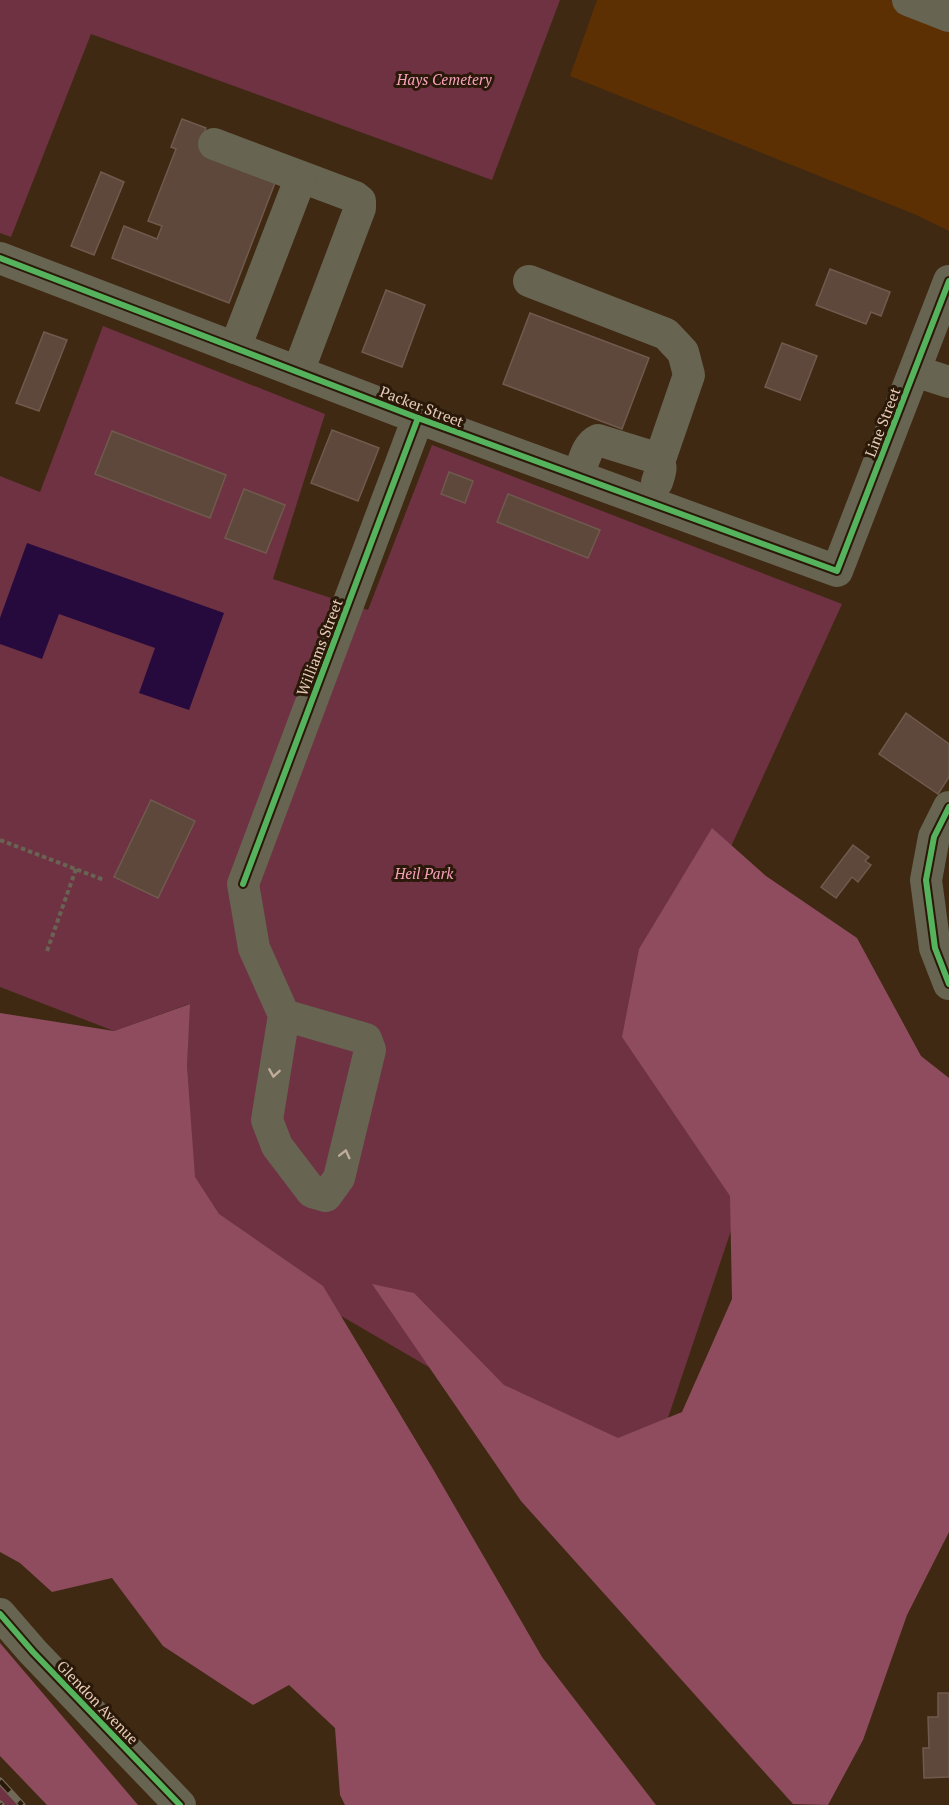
<svg xmlns="http://www.w3.org/2000/svg" width="949" height="1805" font-family="'PT Serif',serif">
	<rect width="100%" height="100%" fill="#3f2913"/>
	<path fill="#5c3003" d="M 597,0 L 949,0 L 949,231 L 914,214 L 570,76 Z"/>
	<g fill="#6e3243">
		<path d="M 0,0 L 560,0 L 492,180 L 91,34 L 11,237 L 0,233 Z"/>
		<path d="M 103,326 L 325,414 L 273,579 L 368,610 L 432,445 L 842,604 L 637,1052 L 743,1195 L 643,1492 L 182,1223 L 189,1004 L 114,1031 L 0,987 L 0,476 L 40,492 Z"/>
		<path d="M 0,1781 L 22,1805 L 0,1805 Z"/>
	</g>
	<g fill="#8f4c5f">
		<path d="M 712,828 L 766,876 L 857,938 L 921,1056 L 949,1078 L 949,1532 L 907,1615 L 863,1740 L 828,1805 L 793,1804 L 521,1501 L 372,1284 L 414,1293 L 504,1385 L 618,1438 L 682,1412 L 732,1299 L 730,1196 L 622,1037 L 639,949 Z"/>
		<path d="M 190,1004 L 187,1067 L 195,1177 L 219,1214 L 323,1286 L 433,1469 L 542,1657 L 656,1805 L 345,1805 L 340,1795 L 335,1728 L 289,1685 L 253,1705 L 163,1646 L 112,1578 L 52,1592 L 20,1563 L 0,1552 L 0,1013 L 114,1031 Z"/>
		<path d="M 0,1643 L 138,1805 L 47,1805 L 0,1756 Z"/>
	</g>
	<path fill="#260a3e" d="M 27,543 L 224,613 L 189,710 L 139,693 L 155,648 L 59,614 L 42,659 L 0,644 L 0,618 Z"/>
	<g fill="#5d483b" stroke="#6f5a4d" stroke-width="1.5">
		<path d="M 182,119 L 206,128 L 200,145 L 278,175 L 229,303 L 112,258 L 124,226 L 157,239 L 162,226 L 148,221 L 176,149 L 171,147 Z"/>
		<path d="M 101,172 L 124,182 L 94,255 L 71,246 Z"/>
		<path d="M 830,269 L 890,292 L 881,316 L 871,312 L 866,324 L 816,305 Z"/>
		<path d="M 386,290 L 425,305 L 402,367 L 362,352 Z"/>
		<path d="M 530,313 L 649,358 L 622,429 L 503,384 Z"/>
		<path d="M 44,332 L 67,340 L 39,411 L 16,403 Z"/>
		<path d="M 782,343 L 817,356 L 800,400 L 765,387 Z"/>
		<path d="M 332,430 L 379,448 L 358,501 L 311,483 Z"/>
		<path d="M 112,431 L 226,475 L 210,518 L 95,474 Z"/>
		<path d="M 449,472 L 473,481 L 465,503 L 441,494 Z"/>
		<path d="M 244,489 L 285,505 L 266,553 L 225,538 Z"/>
		<path d="M 508,494 L 600,530 L 588,558 L 497,522 Z"/>
		<path d="M 906,713 L 949,744 L 949,777 L 938,794 L 879,754 Z"/>
		<path d="M 151,800 L 195,821 L 158,898 L 114,877 Z"/>
		<path d="M 853,845 L 869,857 L 865,861 L 871,865 L 858,882 L 852,877 L 836,898 L 821,887 Z"/>
		<path d="M 938,1693 L 949,1693 L 949,1777 L 924,1778 L 923,1748 L 929,1748 L 928,1717 L 938,1717 Z"/>
	</g>
	<g fill="none" stroke-linecap="round" stroke-linejoin="round">
		<g stroke="#696353" stroke-width="4" stroke-dasharray="4.5 3" stroke-linecap="butt">
			<path d="M 0,840 L 104,880"/>
			<path d="M 47,951 L 76,869"/>
		</g>
		<g stroke="#676451" stroke-width="32">
			<path d="M 908,0 L 949,16"/>
			<path d="M 214,144 L 355,197 L 360,201 L 360,208 L 298,372"/>
			<path d="M 0,258 L 418,418 L 837,571 L 949,281"/>
			<path d="M 529,281 L 666,334 L 683,352 L 689,375 L 659,462"/>
			<path d="M 235,348 L 301,177"/>
			<path d="M 915,371 L 949,382"/>
			<path d="M 578,476 C 583,465 586,445 598,440 L 653,457 C 664,465 661,470 657,482"/>
			<path d="M 949,807 L 934,837 L 926,880 L 935,948 L 949,984"/>
			<path d="M 284,1015 L 366,1039 L 370,1050 L 339,1178 L 326,1196 L 312,1192 L 277,1146 L 267,1120 L 284,1015 L 254,948 L 243,884 L 418,418"/>
			<path d="M 0,1614 L 33,1652 L 180,1805"/>
		</g>
		<defs>
			<g id="rail">
				<path d="M 0,1781 L 22,1805"/>
				<path d="M 0,1804 L 1,1805"/>
			</g>
		</defs>
		<use href="#rail" stroke="#716957" stroke-width="7"/>
		<use href="#rail" stroke="#2a1808" stroke-width="4.5" stroke-dasharray="14" stroke-linecap="butt"/>
		<defs>
			<g id="cycleway">
				<path d="M 0,258 L 418,418 L 837,571 L 949,281"/>
				<path d="M 949,807 L 934,837 L 926,880 L 935,948 L 949,984"/>
				<path d="M 243,884 L 418,418"/>
				<path d="M 0,1614 L 33,1652 L 180,1805"/>
			</g>
		</defs>
		<use href="#cycleway" stroke="#2a1808" stroke-width="10"/>
		<use href="#cycleway" stroke="#56b35d" stroke-width="6"/>
	</g>
	<defs><path id="oneway-chevron" d="M-2-3.5L2.5 0L-2 3.5" fill="none" stroke-width="1.6" stroke-linecap="round" stroke-linejoin="round" transform="scale(1.5)"/></defs>
	<g stroke="#c0ad9a">
		<use href="#oneway-chevron" transform="translate(274 1073) rotate(99)"/>
		<use href="#oneway-chevron" transform="translate(345 1154) rotate(-76)"/>
	</g>
	<g text-anchor="middle" dominant-baseline="central" stroke-width="6" stroke-linejoin="round" paint-order="stroke">
		<g font-size="15" font-style="italic" fill="#f7a2bd" stroke="#2a1808">
			<text x="444" y="79">Hays Cemetery</text>
			<text x="424" y="873">Heil Park</text>
		</g>
		<g font-size="15" fill="#e6ccb9" stroke="#2a1808">
			<text transform="translate(422 406) rotate(21)">Packer Street</text>
			<text transform="translate(882 422) rotate(-69)">Line Street</text>
			<text transform="translate(319 647) rotate(-69)">Williams Street</text>
			<text transform="translate(98 1702) rotate(46)">Glendon Avenue</text>
		</g>
	</g>
</svg>
